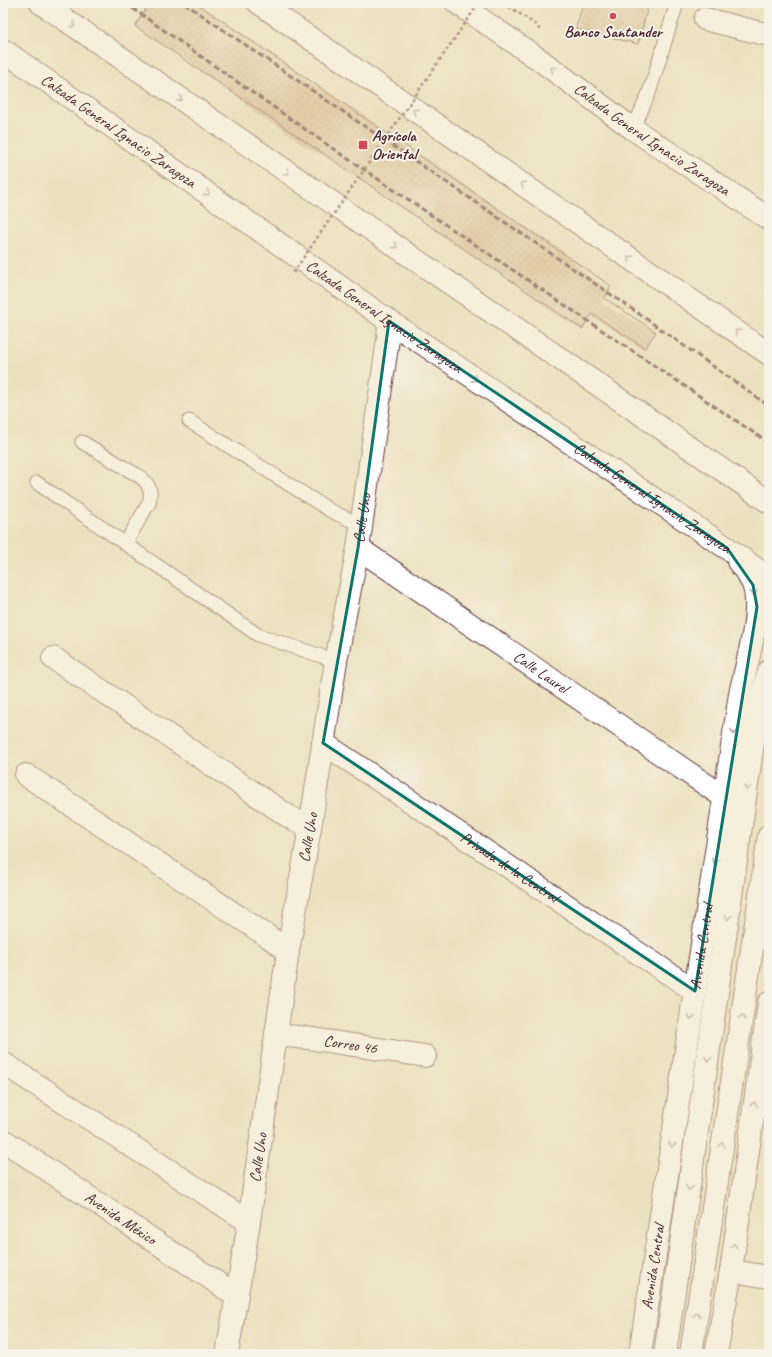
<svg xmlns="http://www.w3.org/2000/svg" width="772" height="1357" font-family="Caveat,sans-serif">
	<defs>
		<pattern id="building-cross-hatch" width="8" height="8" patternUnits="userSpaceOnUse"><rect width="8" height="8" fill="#d9b58b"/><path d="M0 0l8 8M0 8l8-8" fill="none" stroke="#bc9b78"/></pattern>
	</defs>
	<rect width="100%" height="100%" fill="#f7f3e8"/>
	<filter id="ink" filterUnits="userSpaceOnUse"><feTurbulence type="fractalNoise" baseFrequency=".025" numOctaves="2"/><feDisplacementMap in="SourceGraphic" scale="8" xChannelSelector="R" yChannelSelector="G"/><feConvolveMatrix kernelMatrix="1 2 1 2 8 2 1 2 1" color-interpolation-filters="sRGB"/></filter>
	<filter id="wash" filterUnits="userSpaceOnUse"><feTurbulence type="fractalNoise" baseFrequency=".012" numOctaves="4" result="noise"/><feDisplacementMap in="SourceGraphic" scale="16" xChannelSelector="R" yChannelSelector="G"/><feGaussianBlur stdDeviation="0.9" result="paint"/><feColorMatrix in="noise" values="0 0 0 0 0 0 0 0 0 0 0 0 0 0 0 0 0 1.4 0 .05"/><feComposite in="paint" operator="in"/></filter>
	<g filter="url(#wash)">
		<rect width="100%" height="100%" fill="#ece1bf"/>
		<g id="blocks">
			<g fill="url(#building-cross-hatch)">
				<path d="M 138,3 L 196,3 L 611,286 L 604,298 L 656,332 L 645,348 L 592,314 L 582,329 L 135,26 L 146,9 Z"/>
				<path d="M 583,3 L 649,3 L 638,44 L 576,29 Z"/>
			</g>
		</g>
	</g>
	<g filter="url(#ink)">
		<use href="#blocks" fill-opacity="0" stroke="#623c41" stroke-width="1"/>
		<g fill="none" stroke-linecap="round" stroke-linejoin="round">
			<defs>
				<g id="service">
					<path d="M 633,129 L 649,93 L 677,3"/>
					<path d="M 189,421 L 331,511 L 361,525"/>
					<path d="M 82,442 L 142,478 C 150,486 152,492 149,503 L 125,544"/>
					<path d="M 37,483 L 258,635 L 336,661"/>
				</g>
				<g id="minor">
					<path d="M 705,19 L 769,35"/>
					<path id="s1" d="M 358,548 L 724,797"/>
					<path d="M 53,658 L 288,816 L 310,828"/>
					<path id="s2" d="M 323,743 L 695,991"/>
					<path d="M 26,775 L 269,937 L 288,951"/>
					<path id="s3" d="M 276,1035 L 307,1038 L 425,1056"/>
					<path d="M 3,1063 L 249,1222"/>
					<path id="s4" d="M 3,1140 L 237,1296"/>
					<path d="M 731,1271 L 769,1277"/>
					<path id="s5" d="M 227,1354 L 249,1222 L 288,951 L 310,828 L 336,661 L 358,548 L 388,339 L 389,321"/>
				</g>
				<g id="secondary">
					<path id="s6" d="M 457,3 L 540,60 L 633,129 L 769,219"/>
					<path id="s7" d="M 3,50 L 389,321 L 727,548 L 769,578"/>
					<path id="s8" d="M 640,1354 L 740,694 C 746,666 763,610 753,584 C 750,577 743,568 738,561"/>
					<path d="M 716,1354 L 731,1271 L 769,1003"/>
				</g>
				<g id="primary">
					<path d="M 665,1354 L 758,708 L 769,671"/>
					<path d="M 691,1354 L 769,836"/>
				</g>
				<g id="motorway">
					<path d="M 41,3 L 769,502"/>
					<path d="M 259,3 L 769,354"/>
				</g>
			</defs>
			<use href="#service" stroke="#623c41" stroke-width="15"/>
			<use href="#minor" stroke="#623c41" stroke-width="24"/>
			<use href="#secondary" stroke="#623c41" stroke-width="24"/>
			<use href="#primary" stroke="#623c41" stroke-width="24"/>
			<use href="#motorway" stroke="#623c41" stroke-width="24"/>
			<path stroke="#623c41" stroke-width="2.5" stroke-dasharray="3 3" stroke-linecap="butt" d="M 504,3 L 536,25 L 541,31"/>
			<use href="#service" stroke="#fff" stroke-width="13"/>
			<use href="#minor" stroke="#fff" stroke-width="22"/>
			<use href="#secondary" stroke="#fff" stroke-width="22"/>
			<use href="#primary" stroke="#fff" stroke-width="22"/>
			<use href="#motorway" stroke="#fff" stroke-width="22"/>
			<g stroke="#4a1f2b" stroke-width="3" stroke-dasharray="6 3" stroke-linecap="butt">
				<path d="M 125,3 L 329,146 L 769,443"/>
				<path d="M 184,3 L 635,311 L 769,406"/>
			</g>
			<path stroke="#623c41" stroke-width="2.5" stroke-dasharray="3 3" stroke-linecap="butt" d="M 293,273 L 479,3"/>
		</g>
		<defs><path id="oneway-chevron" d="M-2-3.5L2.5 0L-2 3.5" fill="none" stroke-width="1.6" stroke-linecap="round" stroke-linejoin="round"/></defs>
		<g stroke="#ae9aa0">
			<use href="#oneway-chevron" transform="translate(73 25) rotate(34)"/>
			<use href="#oneway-chevron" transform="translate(553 69) rotate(-143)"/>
			<use href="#oneway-chevron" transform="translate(180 99) rotate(34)"/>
			<use href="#oneway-chevron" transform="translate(415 111) rotate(-146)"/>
			<use href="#oneway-chevron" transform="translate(287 172) rotate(34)"/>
			<use href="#oneway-chevron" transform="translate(523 184) rotate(-146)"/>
			<use href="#oneway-chevron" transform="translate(207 193) rotate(35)"/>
			<use href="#oneway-chevron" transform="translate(395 246) rotate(34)"/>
			<use href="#oneway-chevron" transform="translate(630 258) rotate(-146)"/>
			<use href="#oneway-chevron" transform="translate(737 332) rotate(-146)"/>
			<use href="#oneway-chevron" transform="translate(475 379) rotate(34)"/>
			<use href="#oneway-chevron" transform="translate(754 593) rotate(80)"/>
			<use href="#oneway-chevron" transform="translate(734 732) rotate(99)"/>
			<use href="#oneway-chevron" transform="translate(747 788) rotate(98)"/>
			<use href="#oneway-chevron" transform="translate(715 861) rotate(99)"/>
			<use href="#oneway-chevron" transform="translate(728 917) rotate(98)"/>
			<use href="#oneway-chevron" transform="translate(691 1017) rotate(99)"/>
			<use href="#oneway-chevron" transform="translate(742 1017) rotate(-81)"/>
			<use href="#oneway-chevron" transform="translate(708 1059) rotate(98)"/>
			<use href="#oneway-chevron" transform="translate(754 1104) rotate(-82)"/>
			<use href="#oneway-chevron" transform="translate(672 1145) rotate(99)"/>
			<use href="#oneway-chevron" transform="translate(722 1145) rotate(-81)"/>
			<use href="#oneway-chevron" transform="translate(689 1188) rotate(98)"/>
			<use href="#oneway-chevron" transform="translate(734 1246) rotate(-82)"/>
			<use href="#oneway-chevron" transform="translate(697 1315) rotate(-81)"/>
		</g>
	</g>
	<path d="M0 0H772V1357H0ZM 389,321 L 727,548 L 753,585 L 757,607 L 695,991 L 323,743 L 358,548 Z" fill="#ece1bf" fill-opacity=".55" fill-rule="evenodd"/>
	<path fill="none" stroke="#0f766e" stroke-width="3" stroke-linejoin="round" d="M 389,321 L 727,548 L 753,585 L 757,607 L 695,991 L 323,743 L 358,548 Z"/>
	<g fill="#d1495b" stroke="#f7f3e8" stroke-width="1.5">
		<circle cx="613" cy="16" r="4"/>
		<rect x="358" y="140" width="10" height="10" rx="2"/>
	</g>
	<g text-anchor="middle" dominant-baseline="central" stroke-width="4" stroke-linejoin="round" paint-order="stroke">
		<g font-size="16" font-weight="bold" fill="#4a1f2b" stroke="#f7f3e8">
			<text x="613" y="32">Banco Santander</text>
			<text x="372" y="136" text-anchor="start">Agrícola<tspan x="372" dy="18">Oriental</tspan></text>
		</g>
		<g font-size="16" fill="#4a1f2b" stroke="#f7f3e8">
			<text stroke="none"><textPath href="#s7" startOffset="141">Calzada General Ignacio Zaragoza</textPath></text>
			<text stroke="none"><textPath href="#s6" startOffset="238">Calzada General Ignacio Zaragoza</textPath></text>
			<text stroke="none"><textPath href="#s7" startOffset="465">Calzada General Ignacio Zaragoza</textPath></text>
			<text stroke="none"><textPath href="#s7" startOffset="789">Calzada General Ignacio Zaragoza</textPath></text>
			<text stroke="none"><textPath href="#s5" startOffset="847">Calle Uno</textPath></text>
			<text stroke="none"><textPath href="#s1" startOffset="221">Calle Laurel</textPath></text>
			<text stroke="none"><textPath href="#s5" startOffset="523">Calle Uno</textPath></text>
			<text stroke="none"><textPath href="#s2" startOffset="224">Privada de la Central</textPath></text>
			<text stroke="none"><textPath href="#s8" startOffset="412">Avenida Central</textPath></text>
			<text stroke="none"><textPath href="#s3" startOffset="75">Correo 46</textPath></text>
			<text stroke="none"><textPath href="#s5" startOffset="199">Calle Uno</textPath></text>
			<text stroke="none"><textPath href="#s4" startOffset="141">Avenida México</textPath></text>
			<text stroke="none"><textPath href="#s8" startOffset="88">Avenida Central</textPath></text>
		</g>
	</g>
	<rect width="772" height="1357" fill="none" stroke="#f7f3e8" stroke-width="16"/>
</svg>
